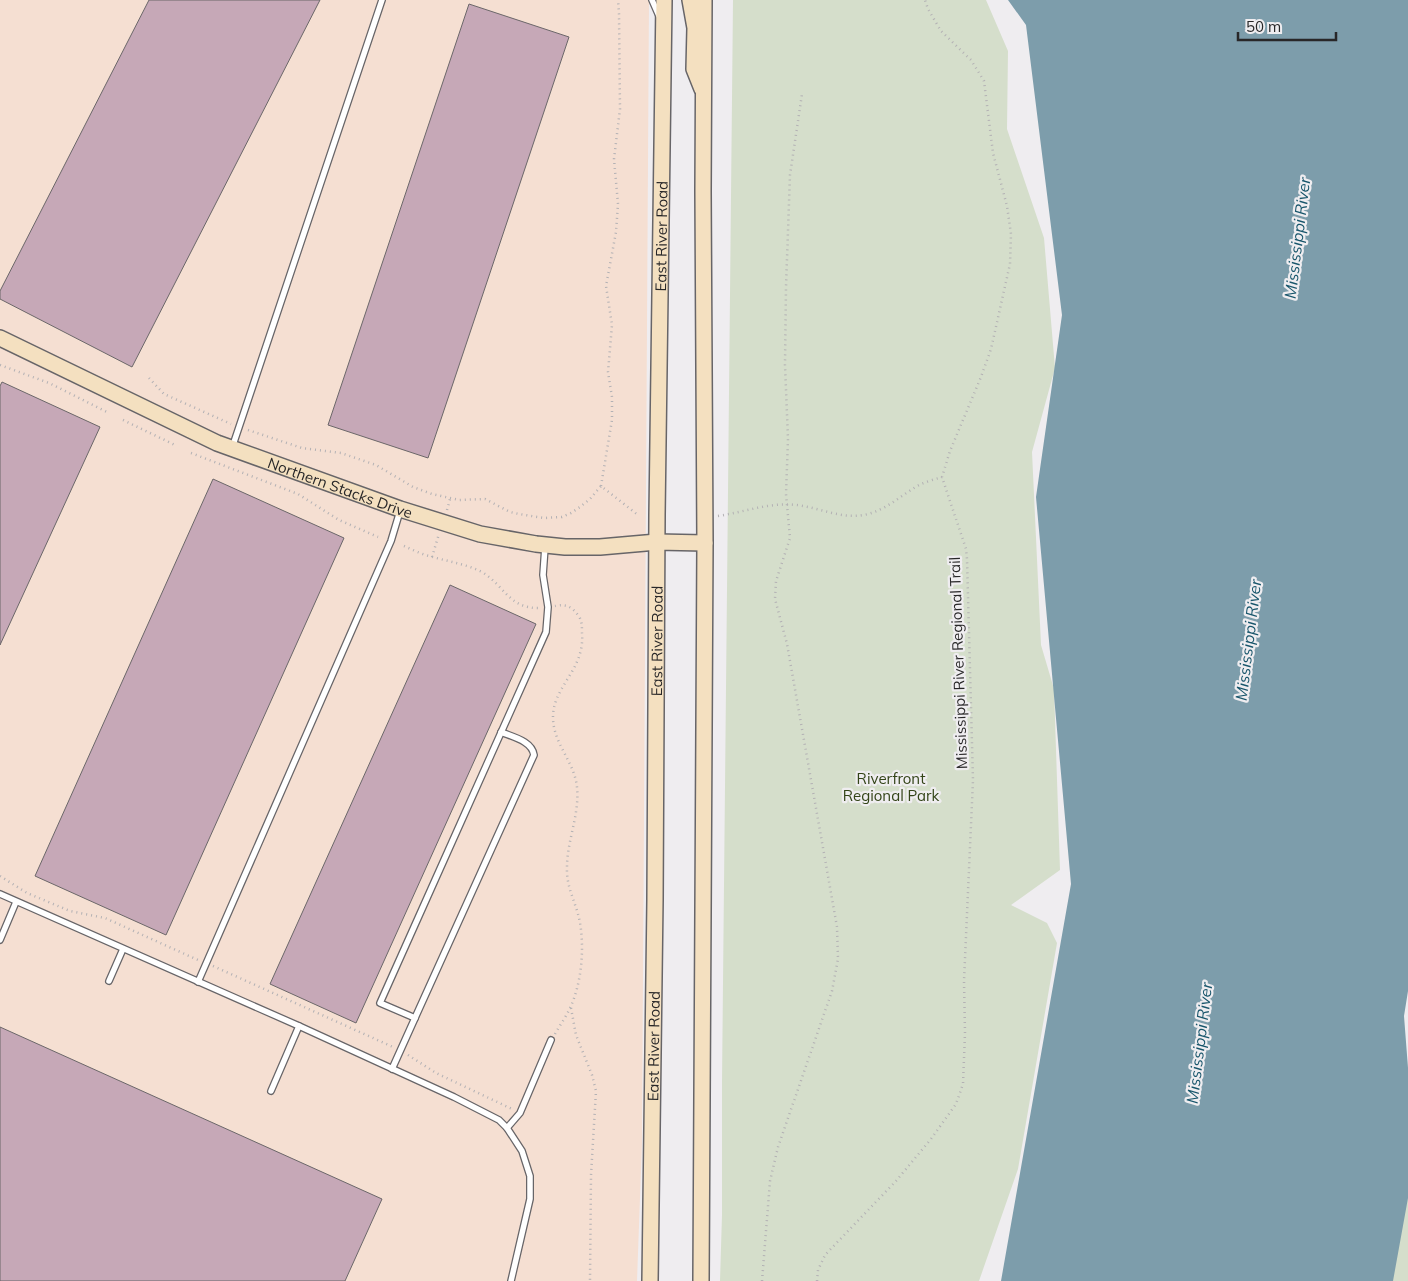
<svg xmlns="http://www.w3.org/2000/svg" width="1408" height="1281" font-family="Mulish,sans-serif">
	<rect width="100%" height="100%" fill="#efedf0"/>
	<path fill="#f5dfd2" d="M 0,0 L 649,0 L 642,1143 L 637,1281 L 0,1281 Z"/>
	<g fill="#d5decb">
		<path d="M 733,0 L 986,0 L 1008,51 L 1007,129 L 1044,238 L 1055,368 L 1032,452 L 1041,645 L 1054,689 L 1060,870 L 1011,905 L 1047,923 L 1057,943 L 1018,1169 L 979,1281 L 720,1281 L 722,1215 L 722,1082 Z"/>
		<path d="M 1408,1060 L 1408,1281 L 1378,1281 L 1400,1176 Z"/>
	</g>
	<path fill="#7d9dab" d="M 1008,0 L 1408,0 L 1408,991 L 1404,1016 L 1408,1068 L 1408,1198 L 1393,1281 L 1001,1281 L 1071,884 L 1036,497 L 1062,315 L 1026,25 Z"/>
	<g fill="#c6a8b7" stroke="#6b6769">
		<path d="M 149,0 L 320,0 L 132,367 L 0,299 L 0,291 Z"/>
		<path d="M 469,4 L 569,37 L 428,458 L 328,425 Z"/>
		<path d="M 2,382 L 100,427 L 0,645 L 0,386 Z"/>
		<path d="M 213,479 L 344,538 L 166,935 L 35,876 Z"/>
		<path d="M 450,585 L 536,624 L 356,1023 L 270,984 Z"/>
		<path d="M 0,1027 L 382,1199 L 345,1281 L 0,1281 Z"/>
	</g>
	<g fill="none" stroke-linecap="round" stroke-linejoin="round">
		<defs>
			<g id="lane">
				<path d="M 652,0 L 659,16"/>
				<path d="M 232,448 L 382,0"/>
				<path d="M 0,894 L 299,1026 L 454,1097 L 499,1120 L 507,1128 L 522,1151 L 530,1176 L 530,1199 L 511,1281"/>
				<path d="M 0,940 L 16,902"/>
				<path d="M 109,981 L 123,949"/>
				<path d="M 198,982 L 391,541 L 400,511"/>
				<path d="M 415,1018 L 534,755 C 532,741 513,737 501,732"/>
				<path d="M 392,1069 L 415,1018 L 380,1003 L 546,632 L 548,607 L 543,575 L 545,547"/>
				<path d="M 271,1091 L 299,1026"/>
				<path d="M 507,1128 L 520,1113 L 551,1040"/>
			</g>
			<g id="secondary">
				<path d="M 690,0 L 695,28 L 694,69 L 702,89"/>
				<path id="s1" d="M 0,338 L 217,443 L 400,509 L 480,534 L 536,544 L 565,547 L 600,547 L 657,542 L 705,543"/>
				<path id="s2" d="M 650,1281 L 655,900 L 657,515 L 664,0"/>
				<path d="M 701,1281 L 705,543 L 703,191 L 704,0"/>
			</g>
		</defs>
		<use href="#lane" stroke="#676568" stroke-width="8"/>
		<use href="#secondary" stroke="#676568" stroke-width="18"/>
		<g stroke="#b3b1b4" stroke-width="2.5" stroke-dasharray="1 4" stroke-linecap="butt">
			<path d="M 0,365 L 49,383 L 107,412"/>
			<path d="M 149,378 L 164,394 L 231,424"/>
			<path d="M 123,420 L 175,445"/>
			<path d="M 248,430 L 302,448 L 341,453 L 376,465 L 413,487 L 432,494 L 459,500 L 485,499 L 510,512 L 519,514 L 544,518 L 562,517 L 571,513 L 580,507 L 590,499 L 601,486 L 638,515"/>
			<path d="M 191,453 L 298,494 L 339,520 L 378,537"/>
			<path d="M 601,486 L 612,420 L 612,397 L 608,372 L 612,325 L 606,286 L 616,232 L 618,204 L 614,159 L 620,109 L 619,13 L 618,0"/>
			<path d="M 447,510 L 450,499"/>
			<path d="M 718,516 C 745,512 769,502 797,505 C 820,508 841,519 864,515 C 884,511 898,498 914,488 C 923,482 933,480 942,477"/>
			<path d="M 404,546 C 413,550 423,555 433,557 C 450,562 466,564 482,572 C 505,586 509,609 540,608"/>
			<path d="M 432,557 L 439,534"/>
			<path d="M 0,876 L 27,893 L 70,911 L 105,918 L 198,960"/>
			<path d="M 213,966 L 393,1047"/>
			<path d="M 571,1008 L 576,1035 L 592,1075 L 596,1091 L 591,1175 L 590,1281"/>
			<path d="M 555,1034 C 560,1025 566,1017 570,1008 C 582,983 585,945 579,918 C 575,901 566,886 567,867 C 567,839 582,809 576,781 C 571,758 553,742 553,717 C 553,686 585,670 582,633 C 582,626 582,620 578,615 C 571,606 566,604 555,606"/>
			<path d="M 408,1055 L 436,1073 L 512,1109"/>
			<path d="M 762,1281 L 770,1181 L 778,1147 L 832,991 L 838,959 L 837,927 L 787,644 L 775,599 L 776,581 L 790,538 L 786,494 L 788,439 L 785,365 L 786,287 L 790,175 L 802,94"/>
			<path d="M 817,1281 L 818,1270 L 825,1255 L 896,1181 L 931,1139 L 956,1104 L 963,1084 L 965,1033 L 964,981 L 973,780 L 967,559 L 966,549 L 942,477 L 950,451 L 981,377 L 991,349 L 1010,264 L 1011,234 L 1007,206 L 993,153 L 984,81 L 971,60 L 941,31 L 928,9 L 925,0"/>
		</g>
		<use href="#lane" stroke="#fff" stroke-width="5.5"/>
		<use href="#secondary" stroke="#f4e0c0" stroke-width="15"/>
	</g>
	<g text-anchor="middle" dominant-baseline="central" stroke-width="4.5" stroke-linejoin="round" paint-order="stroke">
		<g font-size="15" fill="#282728" stroke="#efedf0">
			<text stroke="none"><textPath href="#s2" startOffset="1045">East River Road</textPath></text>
			<text stroke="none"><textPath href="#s1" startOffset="372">Northern Stacks Drive</textPath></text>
			<text stroke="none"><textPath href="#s2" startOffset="640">East River Road</textPath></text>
			<text transform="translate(958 663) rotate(-92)">Mississippi River Regional Trail</text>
			<text stroke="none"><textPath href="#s2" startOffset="235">East River Road</textPath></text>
		</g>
		<g font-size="15" fill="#334418" stroke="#efedf0">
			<text x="891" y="778">Riverfront<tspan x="891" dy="17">Regional Park</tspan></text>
		</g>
		<g font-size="16" font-style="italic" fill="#17556b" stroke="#efedf0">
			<text transform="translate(1297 238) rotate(-83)">Mississippi River</text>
			<text transform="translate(1248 640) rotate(-83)">Mississippi River</text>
			<text transform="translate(1199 1043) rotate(-83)">Mississippi River</text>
		</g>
	</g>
	<path d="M1238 32v8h98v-8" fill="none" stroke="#282728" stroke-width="2.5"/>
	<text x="1246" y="32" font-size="15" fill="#282728" stroke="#efedf0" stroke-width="4" paint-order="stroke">50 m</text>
</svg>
